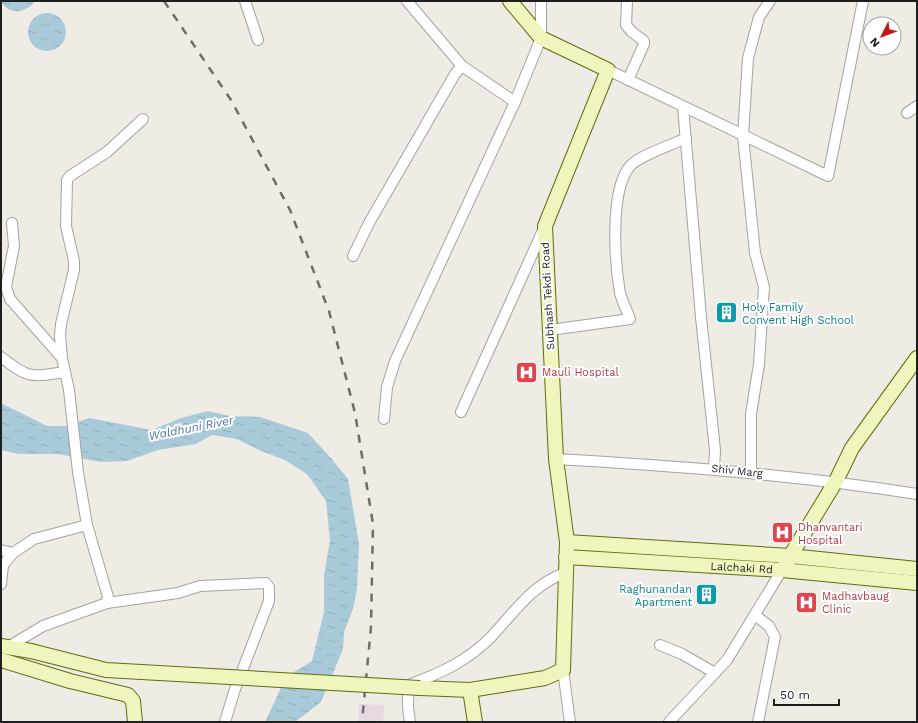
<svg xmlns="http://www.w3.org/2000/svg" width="918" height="723" font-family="'Work Sans',sans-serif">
	<defs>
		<pattern id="water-ripples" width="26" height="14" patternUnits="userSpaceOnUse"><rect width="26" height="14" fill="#a9cbd9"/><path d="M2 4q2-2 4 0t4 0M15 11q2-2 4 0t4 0" fill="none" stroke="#91aeba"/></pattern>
	</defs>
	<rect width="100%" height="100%" fill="#efece6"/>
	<path fill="#e7d8e3" d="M 359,704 L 384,705 L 383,722 L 358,722 Z"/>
	<g fill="url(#water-ripples)">
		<path d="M 1,1 L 35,1 C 26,13 9,16 1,1 Z"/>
		<circle cx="47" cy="32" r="19"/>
		<path d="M 1,403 L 47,426 L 67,426 L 89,418 L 152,430 L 181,418 L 208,411 L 230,416 L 260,417 L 308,433 L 331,458 L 348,479 L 359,544 L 357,589 L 353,609 L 344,632 L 343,649 L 321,702 L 295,722 L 265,722 L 286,677 L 312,661 L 324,612 L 324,575 L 330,540 L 326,501 L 307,474 L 285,460 L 259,450 L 237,439 L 212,435 L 196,444 L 158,450 L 127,461 L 101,462 L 58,454 L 19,454 L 1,450 Z"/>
	</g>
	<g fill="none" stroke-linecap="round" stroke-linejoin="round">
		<defs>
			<g id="street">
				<path d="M 245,1 L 258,40"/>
				<path d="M 407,1 L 462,66 L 515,102"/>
				<path d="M 627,1 L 626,25 L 632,32 L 644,41 L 644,44 L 628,80"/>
				<path d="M 608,70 L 828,176 L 863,1"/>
				<path d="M 683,107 L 701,317 L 715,450 L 714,469"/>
				<path d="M 907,113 L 917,106"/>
				<path d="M 12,223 L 14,246 L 6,287 L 10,299 L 62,358"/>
				<path d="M 353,256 L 369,223 L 455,74 L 462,66"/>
				<path d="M 550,330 L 630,319 C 627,310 622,301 620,293 C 615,264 609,188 631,165 C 641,155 672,145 686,138"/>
				<path d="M 1,357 C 29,379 30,377 65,372"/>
				<path d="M 461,412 L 544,228"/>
				<path d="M 384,419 L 387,387 L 395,361 L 515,102 L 541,38 L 541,1"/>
				<path d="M 556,459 C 677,466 797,475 917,494"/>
				<path d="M 751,473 L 751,414 L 759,364 L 764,287 L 755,253 L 743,136 L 748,58 L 759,17 L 770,1"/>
				<path d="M 1,550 L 13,553 L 34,539 L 87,525"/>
				<path d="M 1,584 L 3,565 L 13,553"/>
				<path d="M 107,603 L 178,593 L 200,586 L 266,583 L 269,587 L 269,601 L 234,692 L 225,722"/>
				<path d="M 755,615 L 769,626 L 775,637 L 758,722"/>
				<path d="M 660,645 L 682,654 L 715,673"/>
				<path d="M 8,647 L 43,626 L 107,603 L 108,597 L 87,525 L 78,472 L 69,390 L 62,358 L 60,336 L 61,324 L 74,270 L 74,261 L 66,226 L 67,180 L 70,176 L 107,152 L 143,119"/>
				<path d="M 563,670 L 570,722"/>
				<path d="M 410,722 C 408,709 406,697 411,684 C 441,673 467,661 490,638 C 514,613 531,585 565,573"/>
				<path d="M 669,722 L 727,660 L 782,570"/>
			</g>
			<g id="secondary">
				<path d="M 567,542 L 790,556 L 917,569"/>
				<path id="s1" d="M 566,557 L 782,570 L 917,583"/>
				<path d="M 786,563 L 836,481 L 852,448 L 917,358"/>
				<path d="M 1,646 L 31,651"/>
				<path d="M 1,660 L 70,681 L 128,695 L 133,701 L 135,722"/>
				<path d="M 420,688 L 470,690 L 545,678 L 563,670 L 567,542 L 556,459 L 545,226 L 608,70 L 541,38 L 510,1"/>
				<path d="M 470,690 L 475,722"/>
			</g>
		</defs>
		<use href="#street" stroke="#a3a3a3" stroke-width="12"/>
		<use href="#secondary" stroke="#5e6e0d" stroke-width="16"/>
		<use href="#street" stroke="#fff" stroke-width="10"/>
		<use href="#secondary" stroke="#eff5bd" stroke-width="14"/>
		<path stroke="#6d6d6d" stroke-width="2.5" stroke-dasharray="8 8" stroke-linecap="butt" d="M 164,1 L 231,100 L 290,210 L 329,311 L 355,413 L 373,524 L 371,627 L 362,722"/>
		<defs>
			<path id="secondary-bridge" d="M 31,651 L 106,670 L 420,688"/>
		</defs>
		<use href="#secondary-bridge" stroke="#5e6e0d" stroke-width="16" stroke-linecap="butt"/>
		<use href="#secondary-bridge" stroke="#eff5bd" stroke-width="14"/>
	</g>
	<defs>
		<symbol id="building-square" viewBox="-11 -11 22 22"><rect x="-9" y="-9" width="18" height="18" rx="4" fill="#0f9aa8" stroke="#fff"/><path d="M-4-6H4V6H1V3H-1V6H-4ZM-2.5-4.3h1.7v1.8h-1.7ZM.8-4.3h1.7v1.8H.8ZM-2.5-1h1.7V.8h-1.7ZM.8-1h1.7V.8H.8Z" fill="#fff"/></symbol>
		<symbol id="hospital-square" viewBox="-11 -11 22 22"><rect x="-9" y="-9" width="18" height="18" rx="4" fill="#e0444e" stroke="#fff"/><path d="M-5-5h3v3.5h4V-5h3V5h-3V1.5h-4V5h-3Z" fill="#fff"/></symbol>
	</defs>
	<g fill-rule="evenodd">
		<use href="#building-square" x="714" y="300" width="25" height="25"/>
		<use href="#hospital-square" x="514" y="360" width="25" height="25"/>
		<use href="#hospital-square" x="770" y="520" width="25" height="25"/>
		<use href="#building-square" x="694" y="582" width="25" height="25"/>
		<use href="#hospital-square" x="794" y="590" width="25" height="25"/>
	</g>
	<g text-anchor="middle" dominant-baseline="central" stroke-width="4" stroke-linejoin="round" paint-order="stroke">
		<g font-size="11" fill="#1f1f1f" stroke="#fff">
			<text transform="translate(548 296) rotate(-93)">Subhash Tekdi Road</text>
			<text transform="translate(737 471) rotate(6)">Shiv Marg</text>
			<text stroke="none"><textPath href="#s1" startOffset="176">Lalchaki Rd</textPath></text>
		</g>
		<g font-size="11" fill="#0d838f" stroke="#fff" text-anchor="start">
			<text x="742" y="307">Holy Family<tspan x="742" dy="13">Convent High School</tspan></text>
			<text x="692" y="589" text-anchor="end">Raghunandan<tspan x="692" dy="13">Apartment</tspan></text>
		</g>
		<g font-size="11" fill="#be3a42" stroke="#fff" text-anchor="start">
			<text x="542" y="372">Mauli Hospital</text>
			<text x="798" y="527">Dhanvantari<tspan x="798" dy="13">Hospital</tspan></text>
			<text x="822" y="596">Madhavbaug<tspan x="822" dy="13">Clinic</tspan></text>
		</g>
		<g font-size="12" font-style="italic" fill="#5277a8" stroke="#fff">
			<text transform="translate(191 428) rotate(-11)">Waldhuni River</text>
		</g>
	</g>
	<rect width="918" height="723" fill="none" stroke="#1f1f1f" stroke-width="4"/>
	<g transform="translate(882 36) rotate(228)"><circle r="19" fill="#ffffff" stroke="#a5a5a5"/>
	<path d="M0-3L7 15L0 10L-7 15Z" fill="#bf1a0f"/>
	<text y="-6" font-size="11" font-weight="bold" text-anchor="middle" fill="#1f1f1f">N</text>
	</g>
	<path d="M774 699v6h65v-6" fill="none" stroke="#1f1f1f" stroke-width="2"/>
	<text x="780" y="699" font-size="12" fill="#1f1f1f" stroke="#ffffff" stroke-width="3" paint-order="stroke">50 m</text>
</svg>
